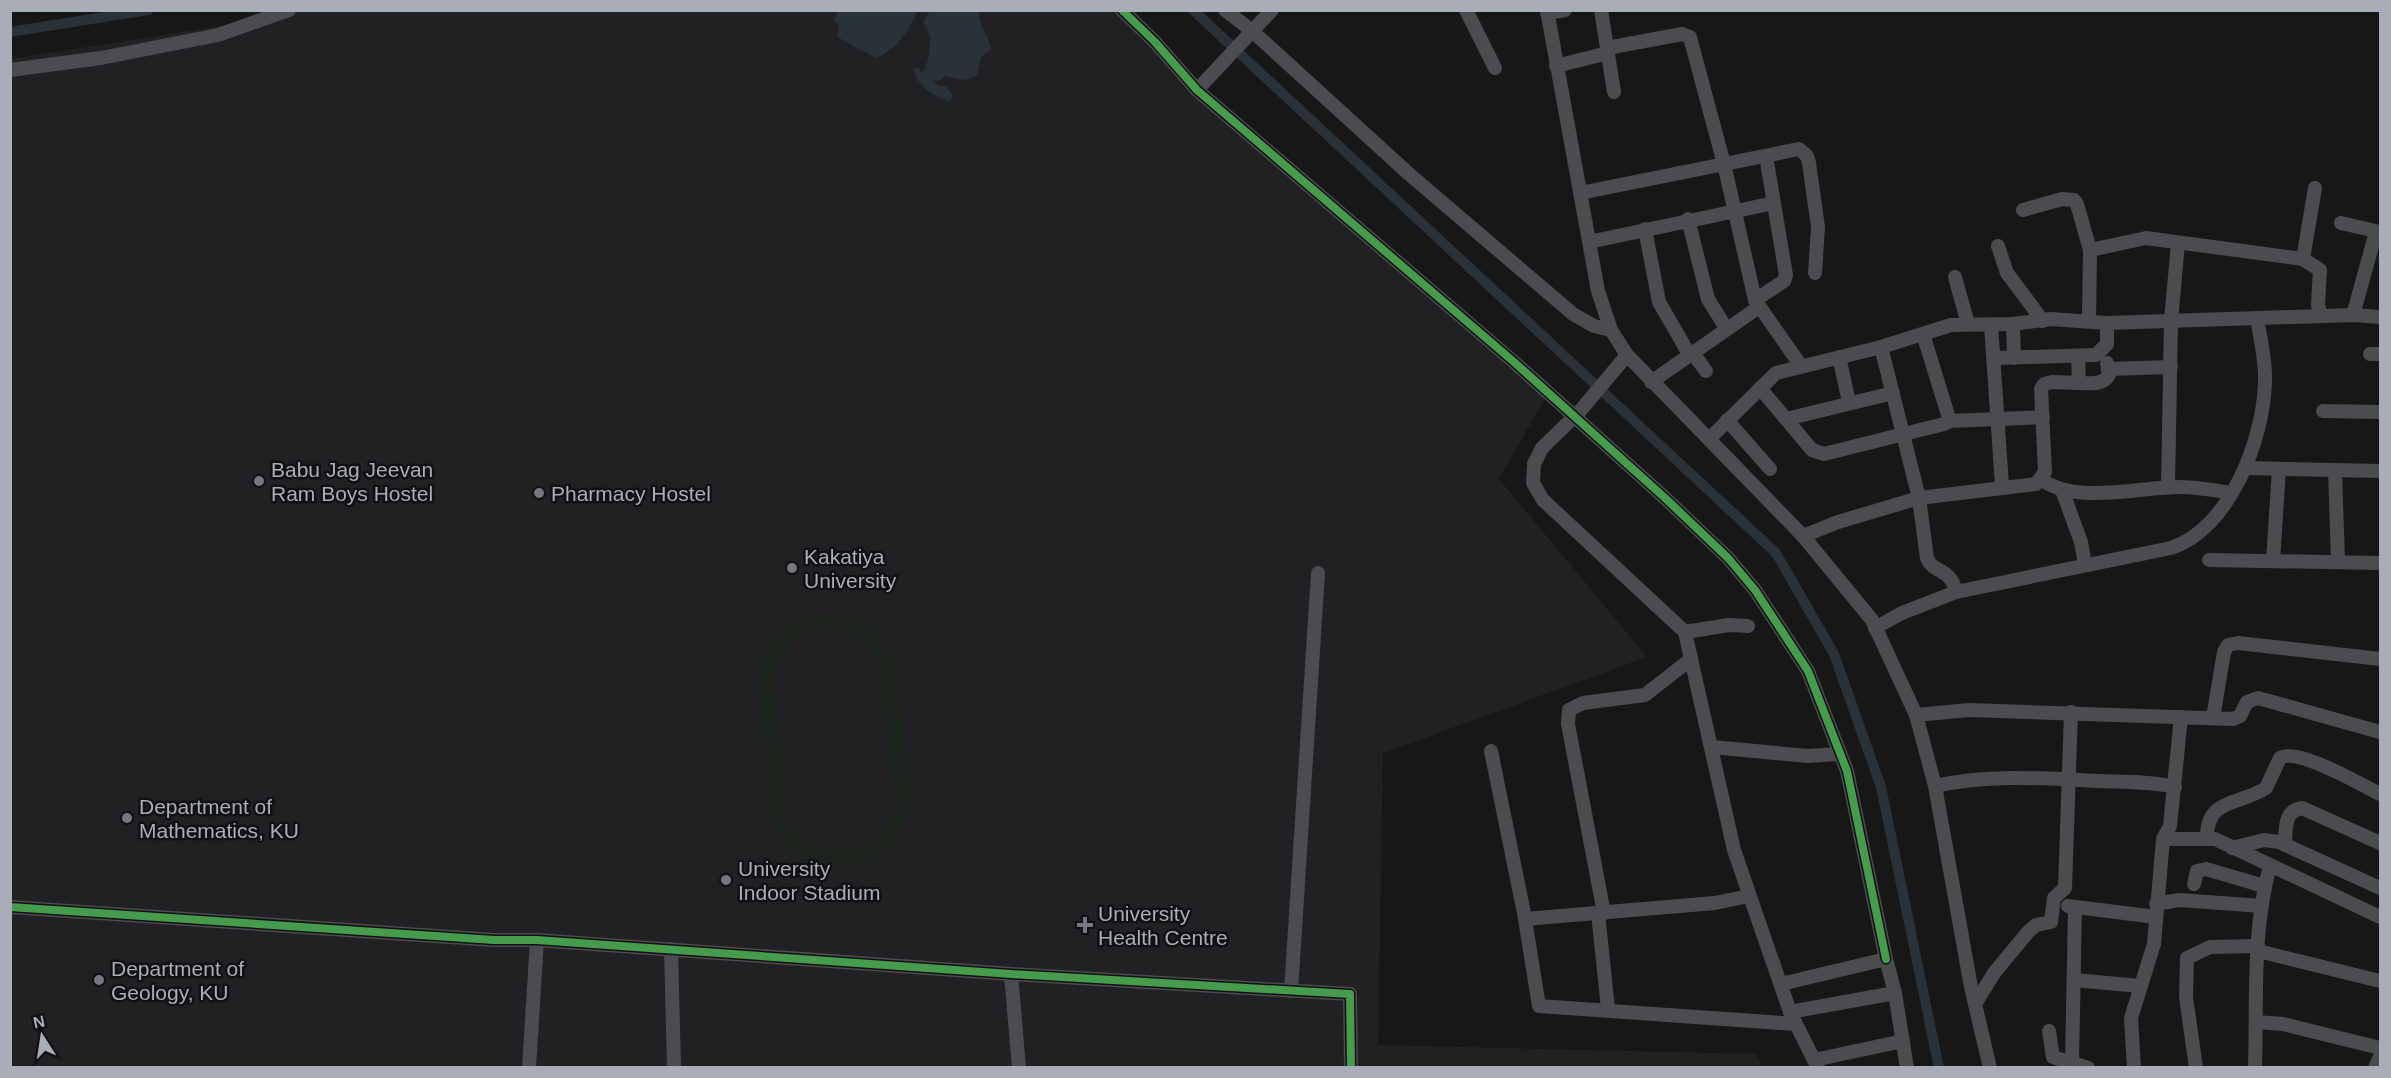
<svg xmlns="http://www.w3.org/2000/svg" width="2391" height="1078" font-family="Arial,sans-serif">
	<rect width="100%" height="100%" fill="#171717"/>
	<path fill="#212123" d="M 290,10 L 1118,11 L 1211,98 L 1552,386 L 1499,479 L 1647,657 L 1383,753 L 1378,1045 L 1757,1054 L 1761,1067 L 11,1068 L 11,59 L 276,17 Z"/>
	<path fill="#1d241e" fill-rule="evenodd" d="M 821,613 C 898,608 899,676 904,732 C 909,785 922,858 846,866 C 769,875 768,801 763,747 C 758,691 745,624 821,613 ZM 831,629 C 854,631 870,643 879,664 L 893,794 C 893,856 811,872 787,814 L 774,684 C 775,652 799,629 831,629 Z"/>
	<g fill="#2a3239">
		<path d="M 836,11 L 836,10 L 917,11 C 909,31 897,49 876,58 L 837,37 L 839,26 L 833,19 L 837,16 Z"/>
		<path d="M 930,11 L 979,11 C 979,27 988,33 991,50 L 981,57 L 977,76 L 964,80 L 944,76 L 939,81 L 932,80 L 939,86 L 946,86 L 953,96 L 949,102 C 932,94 919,88 913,69 L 918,67 L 921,72 L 925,70 C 929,60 929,49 931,38 L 923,22 Z"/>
	</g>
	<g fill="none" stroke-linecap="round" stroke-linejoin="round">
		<g stroke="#2a3239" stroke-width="10">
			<path d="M 1193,10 L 1776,553 L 1834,654 L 1881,787 L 1939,1068"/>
			<path d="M 10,32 L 148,10"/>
		</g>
		<g stroke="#4b4c50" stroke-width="14">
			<path d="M 1122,10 L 1155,42 L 1197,90 L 1514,362 L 1665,498 L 1728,558 L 1755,590 L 1808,671 L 1847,771 L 1886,959"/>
			<path d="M 1225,10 L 1251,30 L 1409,174 L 1573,314 L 1594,326 L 1611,330"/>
			<path d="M 1466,10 L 1495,68"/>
			<path d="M 1547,10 L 1598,291 L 1611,330 L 1627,355 L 1803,536 L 1872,620 L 1916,715 L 1935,786 L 1971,987 L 1990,1068"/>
			<path d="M 1601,10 L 1614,92"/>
			<path d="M 1547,13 L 1565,10"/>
			<path d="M 1607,48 L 1682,34 L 1690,37 L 1724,164 L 1755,300 L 1801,366"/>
			<path d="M 1556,66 L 1608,53"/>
			<path d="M 10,70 L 101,58 L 218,35 L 289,10"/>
			<path d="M 1197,90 L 1272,10"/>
			<path d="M 1580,193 L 1799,149 L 1807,156 L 1809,163 L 1818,227 L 1815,273"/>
			<path d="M 2023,210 L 2062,199 L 2074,200 L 2077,204 L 2090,250 L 2089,320"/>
			<path d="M 1688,219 L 1708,299 L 1726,328"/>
			<path d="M 2341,223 L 2380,232"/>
			<path d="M 1645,229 L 1659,302 L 1689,354"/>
			<path d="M 1589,242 L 1774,203"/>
			<path d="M 1998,246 L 2007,273 L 2043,321"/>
			<path d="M 2090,250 L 2146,238 L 2303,259 L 2320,270 L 2318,305 L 2321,316"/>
			<path d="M 2303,259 L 2315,188"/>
			<path d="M 1955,277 L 1968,324"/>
			<path d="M 1755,300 L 1784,281 L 1786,275 L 1766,156"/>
			<path d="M 2353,315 L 2376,232"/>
			<path d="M 2013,324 L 2014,358"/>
			<path d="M 1991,325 L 2002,486"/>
			<path d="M 1881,347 L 1919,498 L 1927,558 C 1933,574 1951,567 1956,592"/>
			<path d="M 1692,352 L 1706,371"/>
			<path d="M 2370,354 L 2380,354"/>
			<path d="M 1627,355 L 1580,411 L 1542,448 L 1534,464 L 1533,483 L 1543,500 L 1685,632 L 1734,850 L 1790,1012 L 1818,1068"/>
			<path d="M 1839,357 L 1849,402"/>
			<path d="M 1994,358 L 2096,355 L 2107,344 L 2107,323"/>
			<path d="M 2108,369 L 2171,367"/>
			<path d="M 1651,382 L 1759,307"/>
			<path d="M 2079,383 C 2090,383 2102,386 2109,375 L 2107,363"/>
			<path d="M 1760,388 L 1812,450 L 1824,454 L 1944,424 L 1950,421 L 1948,415 L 1923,334"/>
			<path d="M 2323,411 L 2380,412"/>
			<path d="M 1786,419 L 1893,393"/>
			<path d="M 1727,420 L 1770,469"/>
			<path d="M 1950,421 L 2043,417"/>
			<path d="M 1709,439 L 1776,373 L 1881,347 L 1951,325 L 2013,324 L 2051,319 L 2107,323 L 2353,315 L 2380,317"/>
			<path d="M 2247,468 L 2380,471"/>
			<path d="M 2335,470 L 2338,562"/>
			<path d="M 2041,479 C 2074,505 2140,487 2179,487 C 2197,487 2214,490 2231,493"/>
			<path d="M 2168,487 L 2171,321 L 2178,243"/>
			<path d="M 2062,490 L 2081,542 L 2085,564"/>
			<path d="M 1803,536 L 1838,522 L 1919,498 L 2036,484 L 2045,472 L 2041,389 L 2044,384 L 2052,382 L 2079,383 L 2078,356"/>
			<path d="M 2209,560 L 2380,563"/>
			<path d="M 2273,561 L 2279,469"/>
			<path d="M 1875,628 L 1902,613 L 1956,592 L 2171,548 C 2230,529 2264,438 2265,381 C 2266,360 2260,338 2257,318"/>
			<path d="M 1685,632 L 1729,625 L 1748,626"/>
			<path d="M 1916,715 L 1969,710 L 2233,719 L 2240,716 L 2247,702 L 2258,698 L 2380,732"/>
			<path d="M 2213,718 L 2224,652 L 2228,645 L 2238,643 L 2380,659"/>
			<path d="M 1712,747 L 1808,756 L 1838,754"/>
			<path d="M 1491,751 L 1524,913 L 1539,1006 L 1796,1024"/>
			<path d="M 1935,786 C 1988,774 2042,778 2097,781 C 2123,782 2149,781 2175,787"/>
			<path d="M 2207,838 C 2206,798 2240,805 2266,788 L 2280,758 C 2298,747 2361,785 2380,794"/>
			<path d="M 2163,839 L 2215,839 L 2380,917"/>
			<path d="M 2285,845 C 2286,830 2283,811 2302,808 L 2380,843"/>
			<path d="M 2232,848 L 2264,840 L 2279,842 L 2380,888"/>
			<path d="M 2194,884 L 2197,871 L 2206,869 L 2264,886"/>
			<path d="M 2156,904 L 2179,900 L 2262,906"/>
			<path d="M 2068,906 L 2156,917"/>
			<path d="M 10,907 L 494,940 L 537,940 L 1011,974 L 1350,994 L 1351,1068"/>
			<path d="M 1598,913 L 1608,1009"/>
			<path d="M 1604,913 L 1568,724 L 1569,710 L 1583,703 L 1645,695 L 1691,659"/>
			<path d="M 1525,919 L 1715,903 L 1749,896"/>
			<path d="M 671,949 L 674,1068"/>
			<path d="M 2258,951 L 2380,981"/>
			<path d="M 1011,974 L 1019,1068"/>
			<path d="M 2074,980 L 2140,986"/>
			<path d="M 1781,984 L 1886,959 L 1895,993 L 1907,1068"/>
			<path d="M 1291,991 L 1318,573"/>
			<path d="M 1975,1004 L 1994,973 L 2028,932 L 2036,925 L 2051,922 L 2054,898 L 2065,888 L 2071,712"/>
			<path d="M 1790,1012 L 1895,993"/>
			<path d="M 2256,1022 L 2283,1024 L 2380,1048"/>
			<path d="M 2049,1031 L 2053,1057 L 2088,1068"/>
			<path d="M 1814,1060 L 1903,1041"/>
			<path d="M 2072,1064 L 2075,907"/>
			<path d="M 529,1068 L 537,940"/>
			<path d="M 2134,1068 L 2131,1018 L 2154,944 L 2163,839 L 2170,826 L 2181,717"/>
			<path d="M 2196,1068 L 2186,997 L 2187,958 L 2210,947 L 2258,946"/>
			<path d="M 2255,1068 C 2257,1001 2252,930 2270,866"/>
			<path d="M 2375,1068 L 2380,1057"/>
		</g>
		<defs>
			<g id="cycleway">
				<path d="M 1122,10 L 1155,42 L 1197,90 L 1514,362 L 1665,498 L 1728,558 L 1755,590 L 1808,671 L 1847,771 L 1886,959"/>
				<path d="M 10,907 L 494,940 L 537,940 L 1011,974 L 1350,994 L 1351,1068"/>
			</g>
		</defs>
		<use href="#cycleway" stroke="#111113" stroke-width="11"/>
		<use href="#cycleway" stroke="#469c4c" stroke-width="8"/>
	</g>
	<g fill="#757880" stroke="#111113" stroke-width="2">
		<circle cx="259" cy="481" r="6"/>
		<circle cx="539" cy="493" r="6"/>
		<circle cx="792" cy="568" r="6"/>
		<circle cx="127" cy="818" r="6"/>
		<circle cx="726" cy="880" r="6"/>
		<path d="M1082 916h6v6h6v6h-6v6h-6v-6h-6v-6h6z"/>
		<circle cx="99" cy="980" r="6"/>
	</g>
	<g text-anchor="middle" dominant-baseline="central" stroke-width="5" stroke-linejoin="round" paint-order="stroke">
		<g font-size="21" fill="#a8adb8" stroke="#111113" text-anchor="start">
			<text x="271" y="469">Babu Jag Jeevan<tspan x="271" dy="24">Ram Boys Hostel</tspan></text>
			<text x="551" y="493">Pharmacy Hostel</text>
			<text x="804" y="556">Kakatiya<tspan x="804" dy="24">University</tspan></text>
			<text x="139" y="806">Department of<tspan x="139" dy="24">Mathematics, KU</tspan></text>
			<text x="738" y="868">University<tspan x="738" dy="24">Indoor Stadium</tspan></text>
			<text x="1098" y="913">University<tspan x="1098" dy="24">Health Centre</tspan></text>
			<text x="111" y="968">Department of<tspan x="111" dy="24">Geology, KU</tspan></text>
		</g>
	</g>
	<rect width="2391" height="1078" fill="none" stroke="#a8adb8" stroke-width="24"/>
	<g transform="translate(42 1036) rotate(348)" stroke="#111113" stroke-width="4.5" paint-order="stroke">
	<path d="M0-4.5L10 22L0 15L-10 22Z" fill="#a8adb8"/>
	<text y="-9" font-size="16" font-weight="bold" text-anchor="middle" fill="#a8adb8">N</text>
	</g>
</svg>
